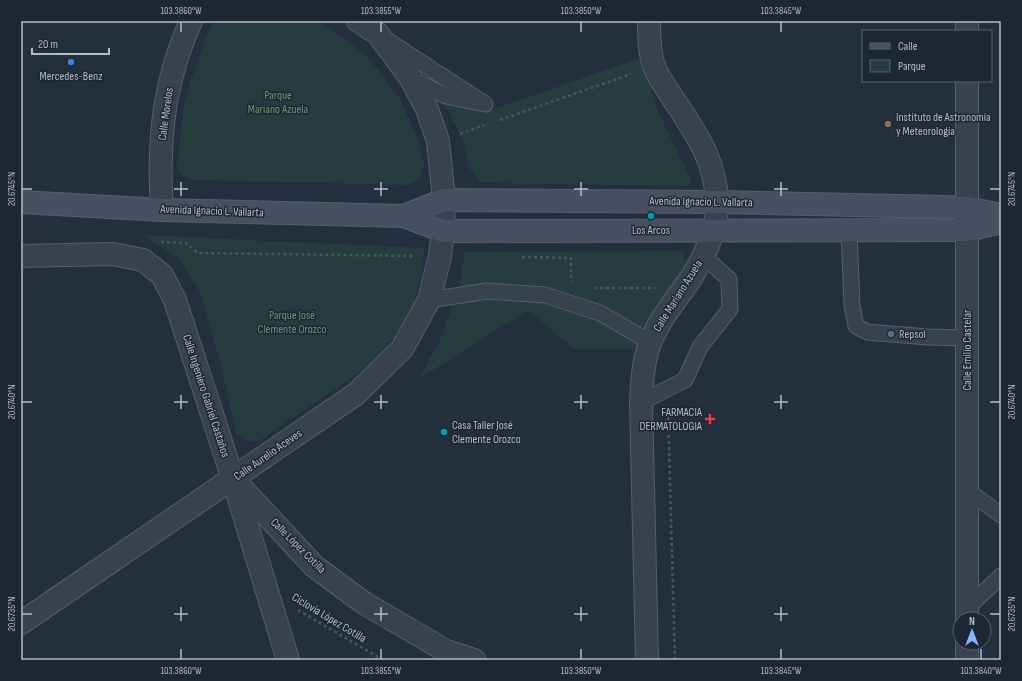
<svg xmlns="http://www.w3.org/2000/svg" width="1022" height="681" font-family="'Sofia Sans Condensed',sans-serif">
	<rect width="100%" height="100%" fill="#242f3e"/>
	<g fill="#263c3f">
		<path d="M 214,21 L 318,21 L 366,55 L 399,97 L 419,141 L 424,164 L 421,179 L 408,185 L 192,180 L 181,175 L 177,164 L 184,102 L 207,34 Z"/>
		<path d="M 641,58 L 658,111 L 690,178 L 690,186 L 480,183 L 468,166 L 465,148 L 459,130 L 443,103 L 488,111 Z"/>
		<path d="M 143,235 L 424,248 L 423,271 L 413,305 L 394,338 L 367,367 L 259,441 L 246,441 L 236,433 L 221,365 L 200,292 L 177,257 Z"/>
		<path d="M 684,251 L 685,269 L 633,349 L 574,349 L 528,310 L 419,379 L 442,336 L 459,286 L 465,252 Z"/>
	</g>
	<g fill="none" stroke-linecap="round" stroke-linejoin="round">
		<defs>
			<g id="service">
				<path d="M 387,40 L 485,104 L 446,96 L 411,79"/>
				<path d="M 849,230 L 852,306 L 856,326 L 867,332 L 928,337 L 967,338"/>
				<path d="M 429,300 L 487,291 L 545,295 L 600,313 L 650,342"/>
				<path d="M 641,402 L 685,380 L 700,347 L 730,309 L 729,279 L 703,256"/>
				<path d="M 967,490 L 1001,515"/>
				<path d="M 967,608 L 1001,576"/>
			</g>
			<g id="minor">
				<path d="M 967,21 L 967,31"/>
				<path d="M 967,81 L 967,619"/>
				<path d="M 162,210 C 161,192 160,173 161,155 C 162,109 172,63 191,21"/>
				<path d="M 21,256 L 113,254 L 143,260 L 162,275 L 175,300 L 233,479 L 288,660"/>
				<path d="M 237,483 L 314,566 L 364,603 L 446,651 L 474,660"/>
				<path d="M 967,643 L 967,660"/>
				<path d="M 647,660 L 641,402 C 642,382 643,362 650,343 C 659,320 675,301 689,281 C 704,258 718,230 717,202 C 716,162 697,135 676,103 C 668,91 659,79 654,66 C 649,52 649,35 649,21"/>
			</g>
			<path id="tertiary" d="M 21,623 L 356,394 L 402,349 L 429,300 L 440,256 L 443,231 L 444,200 L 438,141 L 427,109 L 411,79 L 378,34 L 358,21"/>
			<g id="secondary">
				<path d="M 21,202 L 162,210 L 404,216 L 443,231 L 967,230 L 1001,222"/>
				<path d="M 404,216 L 444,200 L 717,202 L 946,207 L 967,208 L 1001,215"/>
			</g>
		</defs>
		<use href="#service" stroke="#565f6c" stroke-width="17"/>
		<use href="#minor" stroke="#565f6c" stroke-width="24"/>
		<use href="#tertiary" stroke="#565f6c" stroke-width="24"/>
		<use href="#secondary" stroke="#565f6c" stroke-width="24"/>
		<g stroke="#44595c" stroke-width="2.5" stroke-dasharray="3 3" stroke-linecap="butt">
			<path d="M 500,120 L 631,74"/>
			<path d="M 460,134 L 484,125"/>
			<path d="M 161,242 L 186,243 L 198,253 L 415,256"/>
			<path d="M 522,257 L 571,258 L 571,282"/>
			<path d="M 594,288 L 655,288"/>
			<path d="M 668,411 L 675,660"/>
			<path d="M 298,610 L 383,660"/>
		</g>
		<use href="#service" stroke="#38414e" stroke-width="15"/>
		<use href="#minor" stroke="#38414e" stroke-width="22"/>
		<use href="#tertiary" stroke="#38414e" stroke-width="22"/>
		<use href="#secondary" stroke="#465061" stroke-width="22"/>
	</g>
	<path fill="none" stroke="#b4bcc9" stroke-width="1.5" d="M 181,22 L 181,32M 381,22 L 381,32M 581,22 L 581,32M 781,22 L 781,32M 181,182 L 181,196M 381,182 L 381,196M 581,182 L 581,196M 781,182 L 781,196M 22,189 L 32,189M 174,189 L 188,189M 374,189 L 388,189M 574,189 L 588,189M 774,189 L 788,189M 990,189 L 1000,189M 181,395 L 181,409M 381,395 L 381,409M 581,395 L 581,409M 781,395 L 781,409M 22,402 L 32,402M 174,402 L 188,402M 374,402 L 388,402M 574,402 L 588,402M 774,402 L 788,402M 990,402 L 1000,402M 181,607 L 181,621M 381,607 L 381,621M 581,607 L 581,621M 781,607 L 781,621M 22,614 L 32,614M 174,614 L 188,614M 374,614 L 388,614M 574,614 L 588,614M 774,614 L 788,614M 990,614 L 1000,614M 181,649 L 181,659M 381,649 L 381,659M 581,649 L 581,659M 781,649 L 781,659M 981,649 L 981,659"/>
	<circle fill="#3f7fe0" stroke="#1d2633" stroke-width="1.5" cx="71" cy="62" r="4"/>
	<circle fill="#8d6e63" stroke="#1d2633" stroke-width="1.5" cx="888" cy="124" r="4"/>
	<g fill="#0f9aa8" stroke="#1d2633" stroke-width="1.5">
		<circle cx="651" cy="216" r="4"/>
		<circle cx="444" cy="432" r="4"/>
	</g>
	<circle fill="#5c6f8a" stroke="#1d2633" stroke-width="1.5" cx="891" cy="334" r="4"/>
	<path fill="#e0444e" stroke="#1d2633" stroke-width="1.5" d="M708 413h4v4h4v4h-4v4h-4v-4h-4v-4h4z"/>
	<g text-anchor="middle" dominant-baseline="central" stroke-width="3" stroke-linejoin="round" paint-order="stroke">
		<g font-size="12" fill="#b4bcc9" stroke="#1d2633" text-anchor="start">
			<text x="71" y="76" text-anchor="middle">Mercedes-Benz</text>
			<text x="896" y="117">Instituto de Astronomía<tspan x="896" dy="14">y Meteorología</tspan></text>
			<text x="651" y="230" text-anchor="middle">Los Arcos</text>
			<text x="899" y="334">Repsol</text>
			<text x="702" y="412" text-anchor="end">FARMACIA<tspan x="702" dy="14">DERMATOLOGIA</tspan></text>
			<text x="452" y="425">Casa Taller José<tspan x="452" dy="14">Clemente Orozco</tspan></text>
		</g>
		<g font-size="12" fill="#6b9a76" stroke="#1d2633">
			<text x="278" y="95">Parque<tspan x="278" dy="14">Mariano Azuela</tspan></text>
			<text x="292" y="315">Parque José<tspan x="292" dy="14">Clemente Orozco</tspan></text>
		</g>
		<g font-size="12" fill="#b4bcc9" stroke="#1d2633">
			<text transform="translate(166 114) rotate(-82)">Calle Morelos</text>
			<text transform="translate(701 202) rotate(1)">Avenida Ignacio L. Vallarta</text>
			<text transform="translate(212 211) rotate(2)">Avenida Ignacio L. Vallarta</text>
			<text transform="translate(678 296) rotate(-58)">Calle Mariano Azuela</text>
			<text transform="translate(967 350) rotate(-90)">Calle Emilio Castelar</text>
			<text transform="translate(206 396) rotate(72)">Calle Ingeniero Gabriel Castaños</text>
			<text transform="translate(268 455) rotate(-35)">Calle Aurelio Aceves</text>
			<text transform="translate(298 546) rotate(45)">Calle López Cotilla</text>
			<text transform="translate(329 618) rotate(31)">Ciclovía López Cotilla</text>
		</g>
	</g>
	<rect width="1022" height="681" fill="none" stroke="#1d2633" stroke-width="44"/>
	<rect x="862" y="30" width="130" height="52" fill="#1d2633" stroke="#59626f"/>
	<rect x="870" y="43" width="20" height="6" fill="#465061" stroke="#59626f"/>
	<text x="898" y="50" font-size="12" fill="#b4bcc9">Calle</text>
	<rect x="870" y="60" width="20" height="12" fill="#263c3f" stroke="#59626f"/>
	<text x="898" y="70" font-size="12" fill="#b4bcc9">Parque</text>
	<g transform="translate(972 631)"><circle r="19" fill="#1d2633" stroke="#59626f"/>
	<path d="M0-3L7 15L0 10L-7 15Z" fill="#8ab4f8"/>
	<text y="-6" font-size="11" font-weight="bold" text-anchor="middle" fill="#b4bcc9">N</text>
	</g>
	<path d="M32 48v6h77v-6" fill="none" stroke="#b4bcc9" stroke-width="2"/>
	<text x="38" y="48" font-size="12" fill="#b4bcc9" stroke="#1d2633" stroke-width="3" paint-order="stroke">20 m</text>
	<rect x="22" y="22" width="978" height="637" fill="none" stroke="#b4bcc9" stroke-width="1.5"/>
	<g font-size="10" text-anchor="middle" fill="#b4bcc9">
		<text x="181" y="14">103.3860°W</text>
		<text x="381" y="14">103.3855°W</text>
		<text x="581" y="14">103.3850°W</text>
		<text x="781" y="14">103.3845°W</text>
		<text transform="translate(11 189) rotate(-90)" y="4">20.6745°N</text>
		<text transform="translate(1011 189) rotate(-90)" y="4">20.6745°N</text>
		<text transform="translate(11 402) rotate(-90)" y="4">20.6740°N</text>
		<text transform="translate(1011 402) rotate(-90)" y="4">20.6740°N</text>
		<text transform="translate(11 614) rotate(-90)" y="4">20.6735°N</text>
		<text transform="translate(1011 614) rotate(-90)" y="4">20.6735°N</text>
		<text x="181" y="674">103.3860°W</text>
		<text x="381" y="674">103.3855°W</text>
		<text x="581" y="674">103.3850°W</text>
		<text x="781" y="674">103.3845°W</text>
		<text x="981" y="674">103.3840°W</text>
	</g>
</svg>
